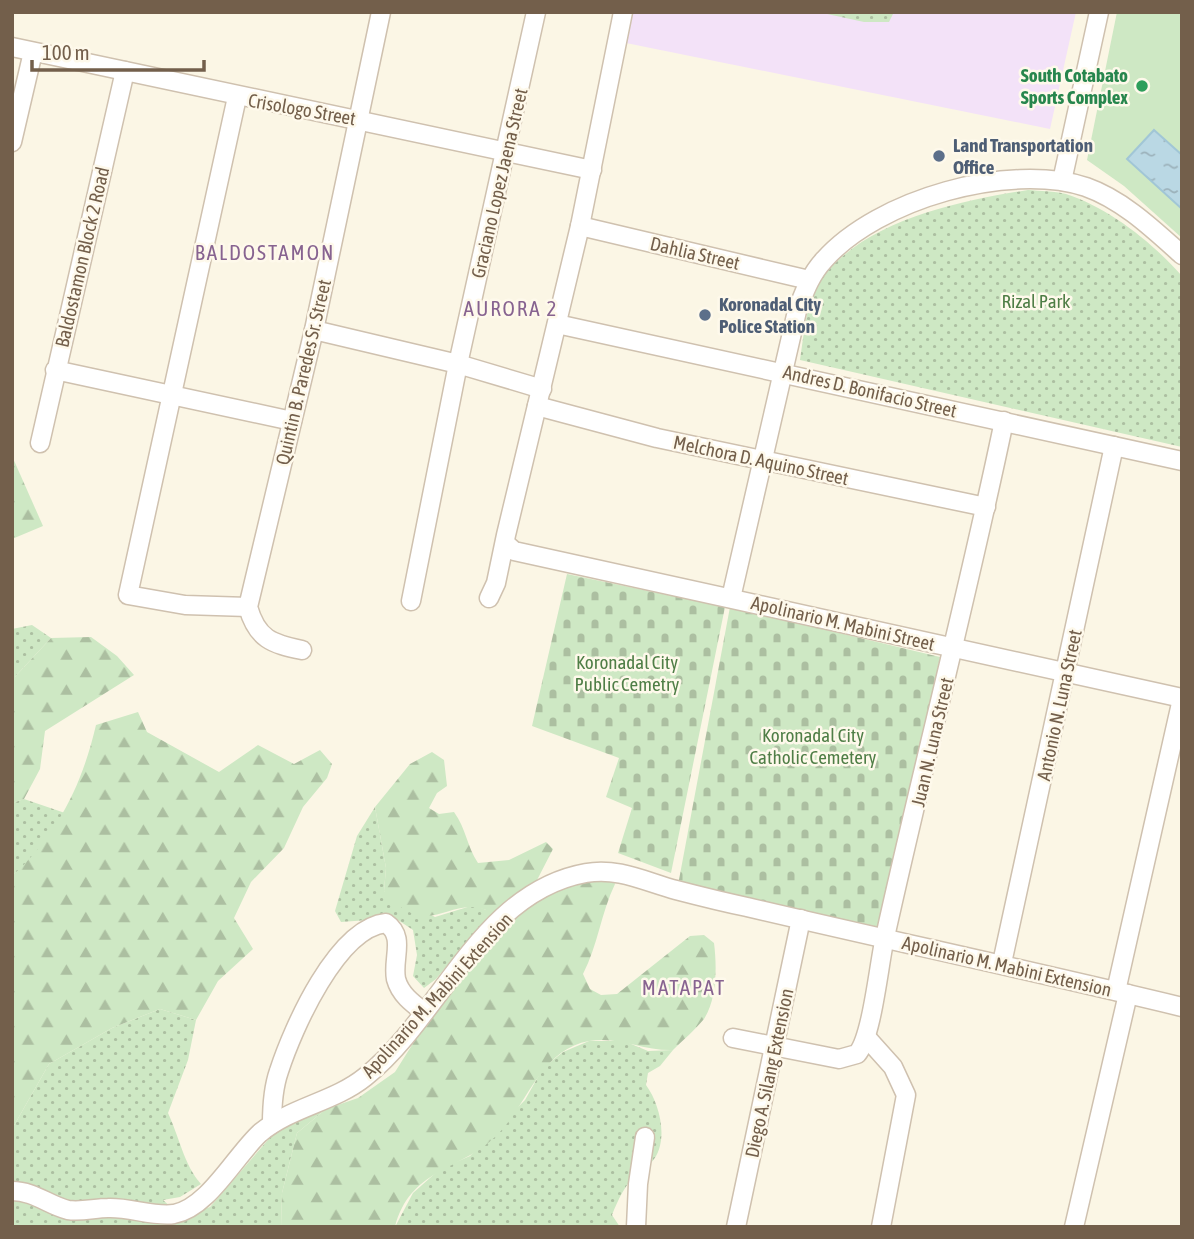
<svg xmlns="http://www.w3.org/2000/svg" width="1194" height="1239" font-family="'Asap Condensed',sans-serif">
	<defs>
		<pattern id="green-dots" width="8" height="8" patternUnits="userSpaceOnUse" patternTransform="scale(1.75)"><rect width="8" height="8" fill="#cee8c4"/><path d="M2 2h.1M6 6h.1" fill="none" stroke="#acbfa1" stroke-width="1.8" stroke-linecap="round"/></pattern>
		<pattern id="forest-firs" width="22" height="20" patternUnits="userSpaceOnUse" patternTransform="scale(1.75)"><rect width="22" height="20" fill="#cee8c4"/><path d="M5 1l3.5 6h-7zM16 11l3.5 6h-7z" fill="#acbfa1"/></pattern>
		<pattern id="cemetery-stones" width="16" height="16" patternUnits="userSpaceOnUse" patternTransform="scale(1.75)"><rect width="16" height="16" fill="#cee8c4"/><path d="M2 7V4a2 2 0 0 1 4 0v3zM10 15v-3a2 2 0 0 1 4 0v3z" fill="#acbfa1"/></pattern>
		<pattern id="water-ripples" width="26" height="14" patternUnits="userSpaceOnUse" patternTransform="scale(1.75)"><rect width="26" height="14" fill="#bad8e4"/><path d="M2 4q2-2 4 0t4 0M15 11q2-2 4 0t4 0" fill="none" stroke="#9cb2bb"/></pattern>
	</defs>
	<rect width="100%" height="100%" fill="#fbf6e5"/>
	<path fill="#f3e2f8" d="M 632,12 L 1076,12 L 1050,129 L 626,43 Z"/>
	<g fill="url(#green-dots)">
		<path d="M 818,12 L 894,12 L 889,22 L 864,22 Z"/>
		<path d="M 1028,190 C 1040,191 1054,191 1066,194 C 1109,208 1152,242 1182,276 L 1182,447 L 800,360 C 803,342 806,307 814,291 C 851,223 957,201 1028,190 Z"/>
		<path d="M 32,625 L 51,638 L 12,680 L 12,629 Z"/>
		<path d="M 24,799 L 65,813 L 38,853 L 12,876 L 12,803 Z"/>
		<path d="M 375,807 L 386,868 L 384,891 L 435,917 L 474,905 L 486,910 L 486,922 L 473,948 L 455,956 L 436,979 L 424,988 L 413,976 L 417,955 L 413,930 L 395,918 L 341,922 L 335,911 L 357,836 Z"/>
		<path d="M 160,1009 L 196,1020 L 188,1060 L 168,1113 C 179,1136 184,1165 201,1184 L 180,1197 L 163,1200 L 182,1217 L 210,1207 L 280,1126 L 326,1109 L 297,1133 L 282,1193 L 281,1227 L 12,1227 L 12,1129 L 49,1064 L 112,1028 Z"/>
		<path d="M 589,1041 L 624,1041 L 648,1051 L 673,1050 L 660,1066 L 648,1073 L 646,1085 C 660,1104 670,1143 651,1163 C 647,1167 642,1169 638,1173 C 625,1184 618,1200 612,1215 L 620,1227 L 395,1227 L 413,1193 L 440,1169 L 470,1156 L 525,1100 L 543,1068 L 563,1052 Z"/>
	</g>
	<g fill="url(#forest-firs)">
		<path d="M 12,456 L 43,526 L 12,539 Z"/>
		<path d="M 91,637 L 117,656 L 134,675 L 45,731 L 40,769 L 24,799 L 12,803 L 12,680 L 51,638 Z"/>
		<path d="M 138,712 L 147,732 L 219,772 L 258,745 L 294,764 L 320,750 L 332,764 L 327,778 L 303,807 L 284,848 L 251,882 L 234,918 L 253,949 L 218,981 L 196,1020 L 160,1009 L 112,1028 L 49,1064 L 12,1129 L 12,876 C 58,834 82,785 96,725 Z"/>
		<path d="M 432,752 L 444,760 L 447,786 L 437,793 L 429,808 L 439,814 L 454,812 C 466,828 467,847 478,863 L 509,860 L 546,842 L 553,849 L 536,882 L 545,894 L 589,878 L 611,876 L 615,884 C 601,913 598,945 583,974 L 590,989 L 601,995 L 617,994 L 690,936 L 704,935 L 714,943 C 717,966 717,999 704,1019 C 695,1030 683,1040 673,1050 C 643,1051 619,1036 589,1041 C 539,1050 528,1106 495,1137 C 459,1171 410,1169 395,1227 L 281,1227 L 282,1193 L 297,1133 L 326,1109 L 358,1098 L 395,1072 L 436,1007 L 476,963 C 472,942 486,931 486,910 C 448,895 429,943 384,891 L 386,868 L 375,807 L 410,764 Z"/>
	</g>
	<g fill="url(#cemetery-stones)">
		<path d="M 567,574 L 725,607 L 671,873 L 618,853 L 632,808 L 606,797 L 619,758 L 532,726 Z"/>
		<path d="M 730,607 L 940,657 L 883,933 L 678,885 Z"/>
	</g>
	<path fill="#cee8c4" d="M 1117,12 L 1182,12 L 1182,238 L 1124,186 L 1087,160 Z"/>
	<path fill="url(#water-ripples)" stroke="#a1c6d6" stroke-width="2" d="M 1154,130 L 1182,155 L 1182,209 L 1127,159 Z"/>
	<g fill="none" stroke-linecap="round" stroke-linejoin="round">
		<defs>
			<g id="minor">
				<path d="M 12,47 L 592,170"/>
				<path d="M 237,97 L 128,595 L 185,605 L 248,607"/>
				<path d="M 12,142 L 33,52"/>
				<path d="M 1062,181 L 1099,12"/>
				<path d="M 580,226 L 809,280"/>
				<path d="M 557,324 L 1182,461"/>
				<path d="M 314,330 L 458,364 L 542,389"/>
				<path d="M 55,370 L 292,421"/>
				<path d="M 537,406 L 657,438 L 986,507"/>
				<path d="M 40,443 L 125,71"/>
				<path d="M 506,544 L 514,551 L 1182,698"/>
				<path d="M 489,598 L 496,583 L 506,535 L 580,226 L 623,12"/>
				<path d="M 731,598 L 797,311 C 804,293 810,275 824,260 C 878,199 1009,162 1086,187 C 1123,200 1154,230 1182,255"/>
				<path d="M 411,601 L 458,364 L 536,12"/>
				<path d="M 302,650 C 272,644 257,639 248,607 L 314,330 L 381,12"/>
				<path d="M 1002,963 L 1114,446"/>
				<path d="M 1116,991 L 1182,699"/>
				<path d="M 733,1038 L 839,1059 L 857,1054 C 872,1038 879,963 885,937 C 923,765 968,594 1004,421"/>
				<path d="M 867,1038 L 893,1067 L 906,1095 L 881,1227"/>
				<path d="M 272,1124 C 272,1106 273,1088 279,1071 C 293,1028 337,928 386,923 C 406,937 392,958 396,979 C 400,994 412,1003 424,1012"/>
				<path d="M 12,1191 C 34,1191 48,1205 68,1210 C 82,1212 95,1208 108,1208 C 130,1207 153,1217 174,1214 C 208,1208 235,1156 260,1133 C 291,1107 334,1102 365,1077 C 442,1016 480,892 586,873 C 618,867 646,882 676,890 C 699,896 723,902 747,907 C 892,941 1037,972 1182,1007"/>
				<path d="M 636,1227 L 638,1184 L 645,1137"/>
				<path d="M 736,1227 L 801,919"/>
				<path d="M 1074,1227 L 1128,994"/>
			</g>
		</defs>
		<use href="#minor" stroke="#cfc1af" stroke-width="21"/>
		<use href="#minor" stroke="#fff" stroke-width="18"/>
	</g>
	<circle fill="#2e9e5b" stroke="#fef9eb" stroke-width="2.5" cx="1142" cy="86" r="7"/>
	<g fill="#5c6f8a" stroke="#fef9eb" stroke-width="2.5">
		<circle cx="939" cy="156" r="7"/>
		<circle cx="705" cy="315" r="7"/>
	</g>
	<g text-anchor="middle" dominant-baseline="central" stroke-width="5" stroke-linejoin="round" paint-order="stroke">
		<g font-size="19" font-weight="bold" fill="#27864d" stroke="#fef9eb" text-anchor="end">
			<text x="1128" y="75">South Cotabato<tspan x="1128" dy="22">Sports Complex</tspan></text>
		</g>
		<g font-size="19" fill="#735f4b" stroke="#fef9eb">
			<text transform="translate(302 109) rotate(10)">Crisologo Street</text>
			<text transform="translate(499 183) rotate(-77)">Graciano Lopez Jaena Street</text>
			<text transform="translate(695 253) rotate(13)">Dahlia Street</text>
			<text transform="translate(82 257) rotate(-77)">Baldostamon Block 2 Road</text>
			<text transform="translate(303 372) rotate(-77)">Quintin B. Paredes Sr. Street</text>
			<text transform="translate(870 391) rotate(13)">Andres D. Bonifacio Street</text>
			<text transform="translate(761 460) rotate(12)">Melchora D. Aquino Street</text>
			<text transform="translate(843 623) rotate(13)">Apolinario M. Mabini Street</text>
			<text transform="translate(1059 705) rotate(-78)">Antonio N. Luna Street</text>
			<text transform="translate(932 742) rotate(-77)">Juan N. Luna Street</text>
			<text transform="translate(1007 966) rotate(13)">Apolinario M. Mabini Extension</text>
			<text transform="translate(437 995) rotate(-48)">Apolinario M. Mabini Extension</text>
			<text transform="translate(769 1073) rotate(-78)">Diego A. Silang Extension</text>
		</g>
		<g font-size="19" font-weight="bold" fill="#4e5e75" stroke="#fef9eb" text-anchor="start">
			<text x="953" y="145">Land Transportation<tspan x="953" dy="22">Office</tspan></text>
			<text x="719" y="304">Koronadal City<tspan x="719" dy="22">Police Station</tspan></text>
		</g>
		<g font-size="19" fill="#4f7e46" stroke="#fef9eb">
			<text x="1036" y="301">Rizal Park</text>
			<text x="627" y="662">Koronadal City<tspan x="627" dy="22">Public Cemetry</tspan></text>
			<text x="813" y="735">Koronadal City<tspan x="813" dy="22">Catholic Cemetery</tspan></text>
		</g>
		<g font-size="21" letter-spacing="2" fill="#876390" stroke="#fef9eb">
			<text x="265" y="252">BALDOSTAMON</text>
			<text x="511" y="308">AURORA 2</text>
			<text x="684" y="987">MATAPAT</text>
		</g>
	</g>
	<rect width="1194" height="1239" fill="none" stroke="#735f4b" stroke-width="28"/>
	<path d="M32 60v10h172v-10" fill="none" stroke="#735f4b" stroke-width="3.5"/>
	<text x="42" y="60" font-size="21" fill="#735f4b" stroke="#fef9eb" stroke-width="5" paint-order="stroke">100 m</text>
</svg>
